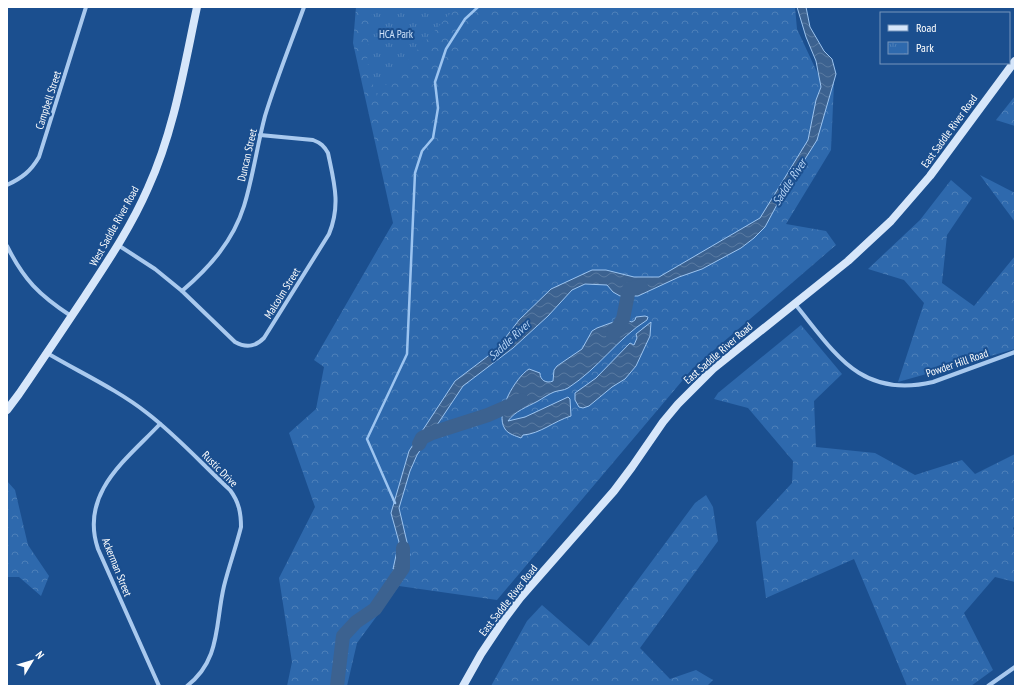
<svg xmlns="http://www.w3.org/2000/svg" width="1022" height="693" font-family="'PT Sans Narrow',sans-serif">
	<defs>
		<pattern id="forest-crowns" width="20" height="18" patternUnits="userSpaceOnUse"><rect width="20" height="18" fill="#2e69ad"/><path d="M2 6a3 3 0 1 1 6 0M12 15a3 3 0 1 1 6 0" fill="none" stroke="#4d80b9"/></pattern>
		<pattern id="park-tufts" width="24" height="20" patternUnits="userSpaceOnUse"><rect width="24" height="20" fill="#2e69ad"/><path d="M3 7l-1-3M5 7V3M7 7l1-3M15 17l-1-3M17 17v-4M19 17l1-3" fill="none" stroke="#4d80b9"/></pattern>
		<pattern id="water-waves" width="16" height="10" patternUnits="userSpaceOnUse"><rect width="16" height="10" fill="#3c6290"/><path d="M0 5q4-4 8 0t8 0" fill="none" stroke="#597aa1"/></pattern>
	</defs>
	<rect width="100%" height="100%" fill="#1b4f8f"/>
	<g fill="url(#forest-crowns)">
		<path d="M 356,7 L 795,7 L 797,29 L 824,87 L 834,83 L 831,150 L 786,224 L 826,231 L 836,245 L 693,368 L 497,600 L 399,586 L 357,643 L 347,686 L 287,686 L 292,662 L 279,578 L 315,507 L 289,433 L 316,409 L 324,367 L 314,360 L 393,223 L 353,43 Z"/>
		<path d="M 1015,96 L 1015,126 L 996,120 Z"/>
		<path d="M 980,175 L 1015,193 L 1015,222 Z"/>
		<path d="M 951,180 L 972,198 L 947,235 L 942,283 L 974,306 L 1015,256 L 1015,349 L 898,382 L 924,303 L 904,280 L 868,269 L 920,220 Z"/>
		<path d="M 801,325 L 842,374 L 814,401 L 816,447 L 875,453 L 915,475 L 962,460 L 975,474 L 1015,454 L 1015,526 L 1013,528 L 1015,533 L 1015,582 L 995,577 L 964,613 L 993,670 L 971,686 L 907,686 L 854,559 L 766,598 L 756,522 L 792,483 L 793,461 L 748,408 L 714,399 L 718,393 Z"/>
		<path d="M 7,481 L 15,490 L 28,545 L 49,576 L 41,596 L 19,577 L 7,577 Z"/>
		<path d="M 706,495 L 713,507 L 718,541 L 640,648 L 670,679 L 696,670 L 713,680 L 707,686 L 491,686 L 527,621 L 542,605 L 589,646 L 695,503 Z"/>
	</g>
	<path fill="url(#park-tufts)" d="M 372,7 L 456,7 L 376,96 L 367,61 Z"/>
	<g fill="url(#water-waves)" stroke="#9cc4f0">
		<path d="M 797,7 L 806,7 L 810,27 L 824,51 L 832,59 L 836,74 L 817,140 L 780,199 L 765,227 L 754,238 L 741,248 L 702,269 L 679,277 L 638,296 L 620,296 L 613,292 L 607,285 L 585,284 L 572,290 L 548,316 L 513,348 L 463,386 L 417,455 L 410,471 L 399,508 L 410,555 L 405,567 L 393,569 L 399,542 L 391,513 L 409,451 L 455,381 L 496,350 L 519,320 L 551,289 L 592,270 L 606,270 L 634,277 L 659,277 L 760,218 L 808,140 L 816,100 L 821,87 L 816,61 L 806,37 Z"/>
		<path d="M 645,316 L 648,317 L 647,320 C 617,339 599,368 568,388 C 563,391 559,390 554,392 C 549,394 543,398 538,401 C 527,407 515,411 508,421 L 525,417 L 568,397 L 570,399 L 571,416 C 554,421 540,434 523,435 L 521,438 C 516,436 508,434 505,429 C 494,413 516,377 529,369 L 540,373 C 540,380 546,384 553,381 L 554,370 L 557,366 L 582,349 L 592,331 L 597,328 L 616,321 L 625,320 L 632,322 L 635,320 L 636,317 Z"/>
		<path d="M 651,322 L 650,336 L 636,366 L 625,379 L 612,387 L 589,406 L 583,408 L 579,407 L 575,400 L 575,393 L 596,378 L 630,343 L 634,345 L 637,338 L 636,334 Z"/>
	</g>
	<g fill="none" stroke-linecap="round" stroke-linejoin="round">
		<path stroke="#9cc4f0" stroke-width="2.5" d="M 395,503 L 367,439 L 407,354 L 415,173 L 422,151 L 433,138 L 438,108 L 435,82 L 446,49 L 465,19 L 478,7"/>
		<g stroke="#3c6290" stroke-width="14">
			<path d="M 613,335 L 623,319 L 629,289 L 641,286"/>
			<path d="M 419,444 L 422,438 L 432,433 L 488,415 L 522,400"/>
			<path d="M 337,686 L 343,636 L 356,622 L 375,609 L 403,568 L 403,548"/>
		</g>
		<g stroke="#a9c9ee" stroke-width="4">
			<path d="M 7,185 C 22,178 31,171 39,157 L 86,7"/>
			<path d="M 118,245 L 155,269 L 182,291 L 235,342 C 246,348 255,347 264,338 L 329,234 C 341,205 334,182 328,153 C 324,146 321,143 313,140 L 260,135"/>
			<path d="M 7,246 C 24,280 39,295 71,316"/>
			<path d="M 182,291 C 210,267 233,241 244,206 C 253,177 257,146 265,116 C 276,80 291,43 304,7"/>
			<path d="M 795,304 C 835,353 860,399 933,382 L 1015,352"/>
			<path d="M 47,353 C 79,372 118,390 147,413 C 177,436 203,465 230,490 C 239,502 241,513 241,527 C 236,547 229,566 224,586 C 215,624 221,660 187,686"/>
			<path d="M 159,686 L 98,549 C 79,493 127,459 160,424"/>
			<path d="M 988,686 L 1015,667"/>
		</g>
		<g stroke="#d6e6fa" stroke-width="8">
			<path d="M 7,410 L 19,394 C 41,362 63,329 85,296 C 108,261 131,227 148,188 C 174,131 184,68 197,7"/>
			<path d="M 463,686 L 481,654 L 505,618 L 520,598 L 614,491 L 632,467 L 663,422 L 678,404 L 713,369 L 848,261 L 891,221 L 930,176 L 1015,61"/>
		</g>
	</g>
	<g text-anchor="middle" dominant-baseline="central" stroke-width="4" stroke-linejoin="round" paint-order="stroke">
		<g font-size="11" fill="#cfe3fa" stroke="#1b4f8f">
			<text x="396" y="34">HCA Park</text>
		</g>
		<g font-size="11" fill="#fff" stroke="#1b4f8f">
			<text transform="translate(48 100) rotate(-72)">Campbell Street</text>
			<text transform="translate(949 131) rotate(-54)">East Saddle River Road</text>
			<text transform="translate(247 155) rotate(-77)">Duncan Street</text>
			<text transform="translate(114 226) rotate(-61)">West Saddle River Road</text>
			<text transform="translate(282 293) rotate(-58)">Malcolm Street</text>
			<text transform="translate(718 353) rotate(-41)">East Saddle River Road</text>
			<text transform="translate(957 363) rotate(-19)">Powder Hill Road</text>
			<text transform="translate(220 469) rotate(45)">Rustic Drive</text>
			<text transform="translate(117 567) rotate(68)">Ackerman Street</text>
			<text transform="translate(508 600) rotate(-52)">East Saddle River Road</text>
		</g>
		<g font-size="12" font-style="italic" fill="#b5d3f5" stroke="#1b4f8f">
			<text transform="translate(789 182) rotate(-57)">Saddle River</text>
			<text transform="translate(509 340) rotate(-43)">Saddle River</text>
		</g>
	</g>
	<rect width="1022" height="693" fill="none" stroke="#ffffff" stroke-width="16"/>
	<rect x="880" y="12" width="130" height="52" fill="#1b4f8f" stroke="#7695bc"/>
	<rect x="888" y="25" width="20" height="6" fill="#d6e6fa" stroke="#7695bc"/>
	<text x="916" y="32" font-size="12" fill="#ffffff">Road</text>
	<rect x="888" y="42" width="20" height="12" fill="url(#park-tufts)" stroke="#7695bc"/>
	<text x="916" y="52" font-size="12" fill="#ffffff">Park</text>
	<g transform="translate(32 661) rotate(52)" stroke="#1b4f8f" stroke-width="3" paint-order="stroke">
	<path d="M0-3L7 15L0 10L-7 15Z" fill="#ffffff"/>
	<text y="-6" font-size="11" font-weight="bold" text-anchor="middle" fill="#ffffff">N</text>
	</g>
</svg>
